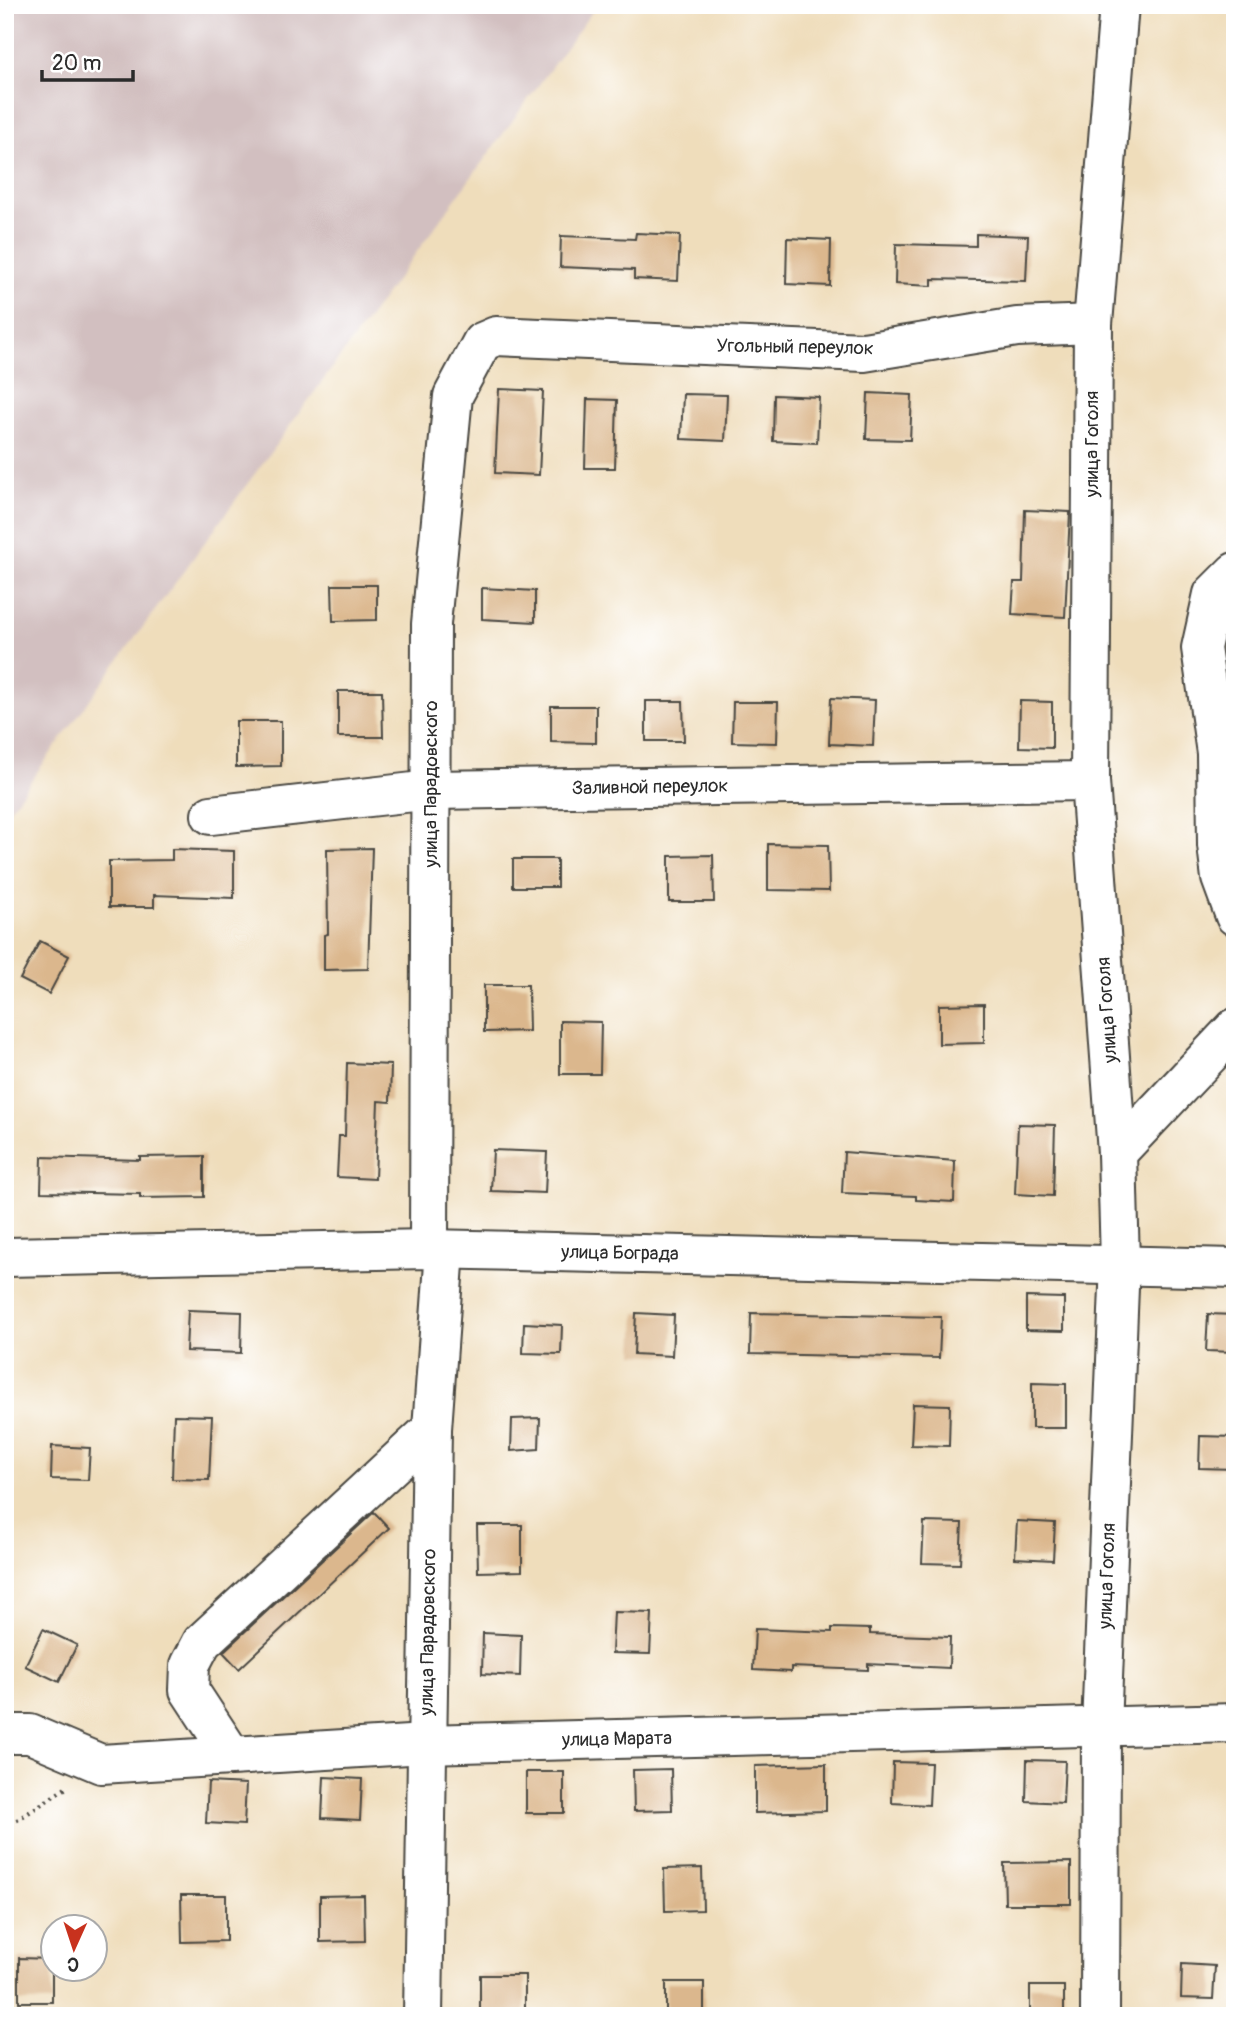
<svg xmlns="http://www.w3.org/2000/svg" width="1240" height="2021" font-family="Pangolin,sans-serif">
	<rect width="100%" height="100%" fill="#fff"/>
	<filter id="ink" filterUnits="userSpaceOnUse"><feTurbulence type="fractalNoise" baseFrequency=".0143" numOctaves="2"/><feDisplacementMap in="SourceGraphic" scale="14" xChannelSelector="R" yChannelSelector="G"/><feConvolveMatrix kernelMatrix="1 2 1 2 8 2 1 2 1" color-interpolation-filters="sRGB"/></filter>
	<filter id="wash" filterUnits="userSpaceOnUse"><feTurbulence type="fractalNoise" baseFrequency=".00686" numOctaves="4" result="noise"/><feDisplacementMap in="SourceGraphic" scale="28" xChannelSelector="R" yChannelSelector="G"/><feGaussianBlur stdDeviation="1.57" result="paint"/><feColorMatrix in="noise" values="0 0 0 0 0 0 0 0 0 0 0 0 0 0 0 0 0 1.4 0 .05"/><feComposite in="paint" operator="in"/></filter>
	<g filter="url(#wash)">
		<rect width="100%" height="100%" fill="#efddbb"/>
		<path fill="#d2bfc0" d="M 5,5 L 597,5 L 5,816 Z"/>
		<g id="blocks">
			<g fill="#dbb78d">
				<path d="M 636,233 L 680,235 L 678,281 L 634,279 L 634,270 L 560,267 L 561,236 L 635,239 Z"/>
				<path d="M 976,234 L 1028,236 L 1026,281 L 932,279 L 932,286 L 895,284 L 896,244 L 976,246 Z"/>
				<path d="M 787,238 L 831,240 L 830,286 L 786,284 Z"/>
				<path d="M 499,389 L 543,391 L 539,475 L 495,473 Z"/>
				<path d="M 868,393 L 912,395 L 910,440 L 866,439 Z"/>
				<path d="M 683,394 L 727,395 L 725,441 L 681,439 Z"/>
				<path d="M 774,395 L 819,397 L 817,443 L 773,441 Z"/>
				<path d="M 587,399 L 617,400 L 615,468 L 585,468 Z"/>
				<path d="M 1025,510 L 1070,512 L 1065,617 L 1012,614 L 1014,582 L 1023,582 Z"/>
				<path d="M 332,585 L 377,585 L 377,620 L 333,621 Z"/>
				<path d="M 482,588 L 535,591 L 535,622 L 482,619 Z"/>
				<path d="M 338,691 L 382,691 L 383,737 L 338,737 Z"/>
				<path d="M 831,698 L 875,700 L 873,746 L 829,744 Z"/>
				<path d="M 646,701 L 683,701 L 684,741 L 646,741 Z"/>
				<path d="M 1020,701 L 1052,702 L 1052,748 L 1019,747 Z"/>
				<path d="M 733,702 L 778,702 L 777,743 L 732,742 Z"/>
				<path d="M 551,706 L 596,706 L 596,743 L 551,742 Z"/>
				<path d="M 236,721 L 281,721 L 281,766 L 236,767 Z"/>
				<path d="M 768,844 L 828,845 L 829,891 L 768,890 Z"/>
				<path d="M 372,848 L 368,969 L 324,970 L 324,935 L 328,934 L 327,849 Z"/>
				<path d="M 172,849 L 234,851 L 234,898 L 154,895 L 154,907 L 109,907 L 109,861 L 172,860 Z"/>
				<path d="M 713,855 L 714,902 L 669,902 L 669,856 Z"/>
				<rect x="513" y="859" width="44" height="28"/>
				<path d="M 40,941 L 69,956 L 49,994 L 20,979 Z"/>
				<path d="M 484,985 L 528,985 L 529,1031 L 484,1032 Z"/>
				<path d="M 984,1004 L 984,1043 L 939,1044 L 939,1005 Z"/>
				<path d="M 560,1021 L 601,1022 L 600,1074 L 560,1074 Z"/>
				<path d="M 347,1063 L 391,1065 L 390,1102 L 378,1101 L 375,1179 L 337,1177 L 339,1136 L 345,1136 Z"/>
				<path d="M 1018,1124 L 1055,1125 L 1053,1196 L 1015,1194 Z"/>
				<path d="M 493,1150 L 547,1152 L 545,1193 L 491,1191 Z"/>
				<path d="M 844,1152 L 955,1161 L 954,1202 L 916,1200 L 916,1196 L 842,1193 Z"/>
				<path d="M 204,1156 L 204,1197 L 140,1198 L 140,1194 L 41,1192 L 42,1157 L 140,1160 L 140,1157 Z"/>
				<path d="M 1026,1297 L 1064,1298 L 1064,1331 L 1026,1330 Z"/>
				<path d="M 188,1310 L 242,1312 L 241,1353 L 186,1351 Z"/>
				<path d="M 636,1313 L 674,1315 L 672,1356 L 634,1354 Z"/>
				<path d="M 751,1313 L 941,1317 L 939,1358 L 750,1354 Z"/>
				<path d="M 1208,1314 L 1235,1315 L 1235,1352 L 1206,1351 Z"/>
				<path d="M 524,1323 L 562,1325 L 561,1354 L 523,1353 Z"/>
				<path d="M 1032,1383 L 1066,1384 L 1066,1428 L 1032,1428 Z"/>
				<path d="M 913,1404 L 950,1405 L 949,1446 L 911,1445 Z"/>
				<path d="M 174,1415 L 212,1416 L 209,1480 L 172,1479 Z"/>
				<path d="M 540,1418 L 539,1449 L 511,1451 L 512,1419 Z"/>
				<path d="M 1200,1436 L 1235,1437 L 1235,1469 L 1199,1468 Z"/>
				<path d="M 52,1446 L 90,1448 L 88,1480 L 51,1479 Z"/>
				<path d="M 374,1512 L 389,1528 L 239,1669 L 223,1652 Z"/>
				<path d="M 1017,1521 L 1055,1523 L 1053,1560 L 1015,1558 Z"/>
				<path d="M 924,1522 L 962,1523 L 960,1564 L 922,1563 Z"/>
				<path d="M 477,1525 L 522,1525 L 522,1571 L 478,1572 Z"/>
				<path d="M 614,1612 L 652,1613 L 650,1654 L 612,1653 Z"/>
				<path d="M 832,1628 L 870,1629 L 870,1634 L 950,1637 L 949,1668 L 868,1664 L 868,1670 L 791,1667 L 791,1672 L 753,1670 L 755,1629 L 832,1632 Z"/>
				<path d="M 43,1629 L 77,1645 L 59,1682 L 25,1666 Z"/>
				<path d="M 483,1633 L 521,1635 L 520,1676 L 482,1674 Z"/>
				<path d="M 1027,1760 L 1065,1761 L 1063,1803 L 1026,1801 Z"/>
				<path d="M 893,1762 L 931,1763 L 929,1805 L 892,1803 Z"/>
				<path d="M 826,1764 L 826,1811 L 755,1813 L 755,1766 Z"/>
				<path d="M 671,1769 L 672,1810 L 634,1811 L 633,1770 Z"/>
				<rect x="526" y="1772" width="38" height="41"/>
				<path d="M 324,1777 L 362,1779 L 360,1820 L 322,1818 Z"/>
				<path d="M 208,1782 L 246,1784 L 244,1825 L 206,1823 Z"/>
				<path d="M 1071,1862 L 1071,1904 L 1005,1904 L 1004,1863 Z"/>
				<path d="M 702,1868 L 703,1910 L 665,1911 L 664,1869 Z"/>
				<path d="M 181,1895 L 226,1895 L 226,1941 L 182,1942 Z"/>
				<path d="M 364,1895 L 365,1941 L 320,1942 L 320,1896 Z"/>
				<path d="M 19,1958 L 52,1959 L 52,2002 L 19,2002 Z"/>
				<path d="M 1182,1964 L 1215,1966 L 1213,1999 L 1181,1998 Z"/>
				<rect x="480" y="1975" width="45" height="39"/>
				<rect x="666" y="1982" width="38" height="34"/>
				<rect x="1030" y="1986" width="34" height="30"/>
			</g>
		</g>
	</g>
	<g filter="url(#ink)">
		<use href="#blocks" fill-opacity="0" stroke="#484641" stroke-width="2"/>
		<g fill="none" stroke-linecap="round" stroke-linejoin="round">
			<defs>
				<g id="minor">
					<path d="M 1235,572 L 1213,594 L 1201,648 L 1216,753 L 1217,845 L 1221,878 L 1235,916"/>
					<path d="M 211,815 L 431,790 L 1090,781"/>
					<path d="M 1117,1153 L 1235,1028"/>
					<path d="M 429,1249 L 431,624 L 453,396 L 482,342 L 496,336 L 864,352 L 1017,327 L 1093,324"/>
					<path d="M 5,1257 L 429,1249 L 1235,1268"/>
					<path d="M 5,1734 L 30,1734 L 101,1764 L 425,1744 L 1235,1723"/>
					<path d="M 231,1754 L 189,1690 L 190,1665 L 202,1642 L 432,1429"/>
					<path d="M 423,2016 L 432,1429 L 445,1250"/>
					<path d="M 1100,2016 L 1101,1727 L 1120,1263 L 1117,1153 L 1090,781 L 1093,324 L 1119,5"/>
				</g>
			</defs>
			<use href="#minor" stroke="#484641" stroke-width="42"/>
			<path stroke="#484641" stroke-width="4.5" stroke-dasharray="2 5" stroke-linecap="butt" d="M 5,1828 L 69,1786"/>
			<use href="#minor" stroke="#fff" stroke-width="38"/>
		</g>
	</g>
	<g text-anchor="middle" dominant-baseline="central" stroke-width="7" stroke-linejoin="round" paint-order="stroke">
		<g font-size="19" fill="#2b2b2b" stroke="#fff">
			<text transform="translate(795 347) rotate(1)">Угольный переулок</text>
			<text transform="translate(1092 444) rotate(-90)">улица Гоголя</text>
			<text transform="translate(431 784) rotate(-90)">улица Парадовского</text>
			<text transform="translate(650 787) rotate(-1)">Заливной переулок</text>
			<text transform="translate(1107 1010) rotate(-94)">улица Гоголя</text>
			<text transform="translate(620 1253) rotate(1)">улица Бограда</text>
			<text transform="translate(1107 1576) rotate(-88)">улица Гоголя</text>
			<text transform="translate(428 1632) rotate(-89)">улица Парадовского</text>
			<text transform="translate(617 1739) rotate(-1)">улица Марата</text>
		</g>
	</g>
	<rect width="1240" height="2021" fill="none" stroke="#fff" stroke-width="28"/>
	<g transform="translate(74 1948) rotate(183)"><circle r="33" fill="#ffffff" stroke="#aaaaaa" stroke-width="2"/>
	<path d="M0-5L12 26L0 18L-12 26Z" fill="#c8321e"/>
	<text y="-10" font-size="19" font-weight="bold" text-anchor="middle" fill="#2b2b2b">С</text>
	</g>
	<path d="M42 70v10h91v-10" fill="none" stroke="#2b2b2b" stroke-width="3.5"/>
	<text x="52" y="70" font-size="21" fill="#2b2b2b" stroke="#ffffff" stroke-width="5" paint-order="stroke">20 m</text>
</svg>
